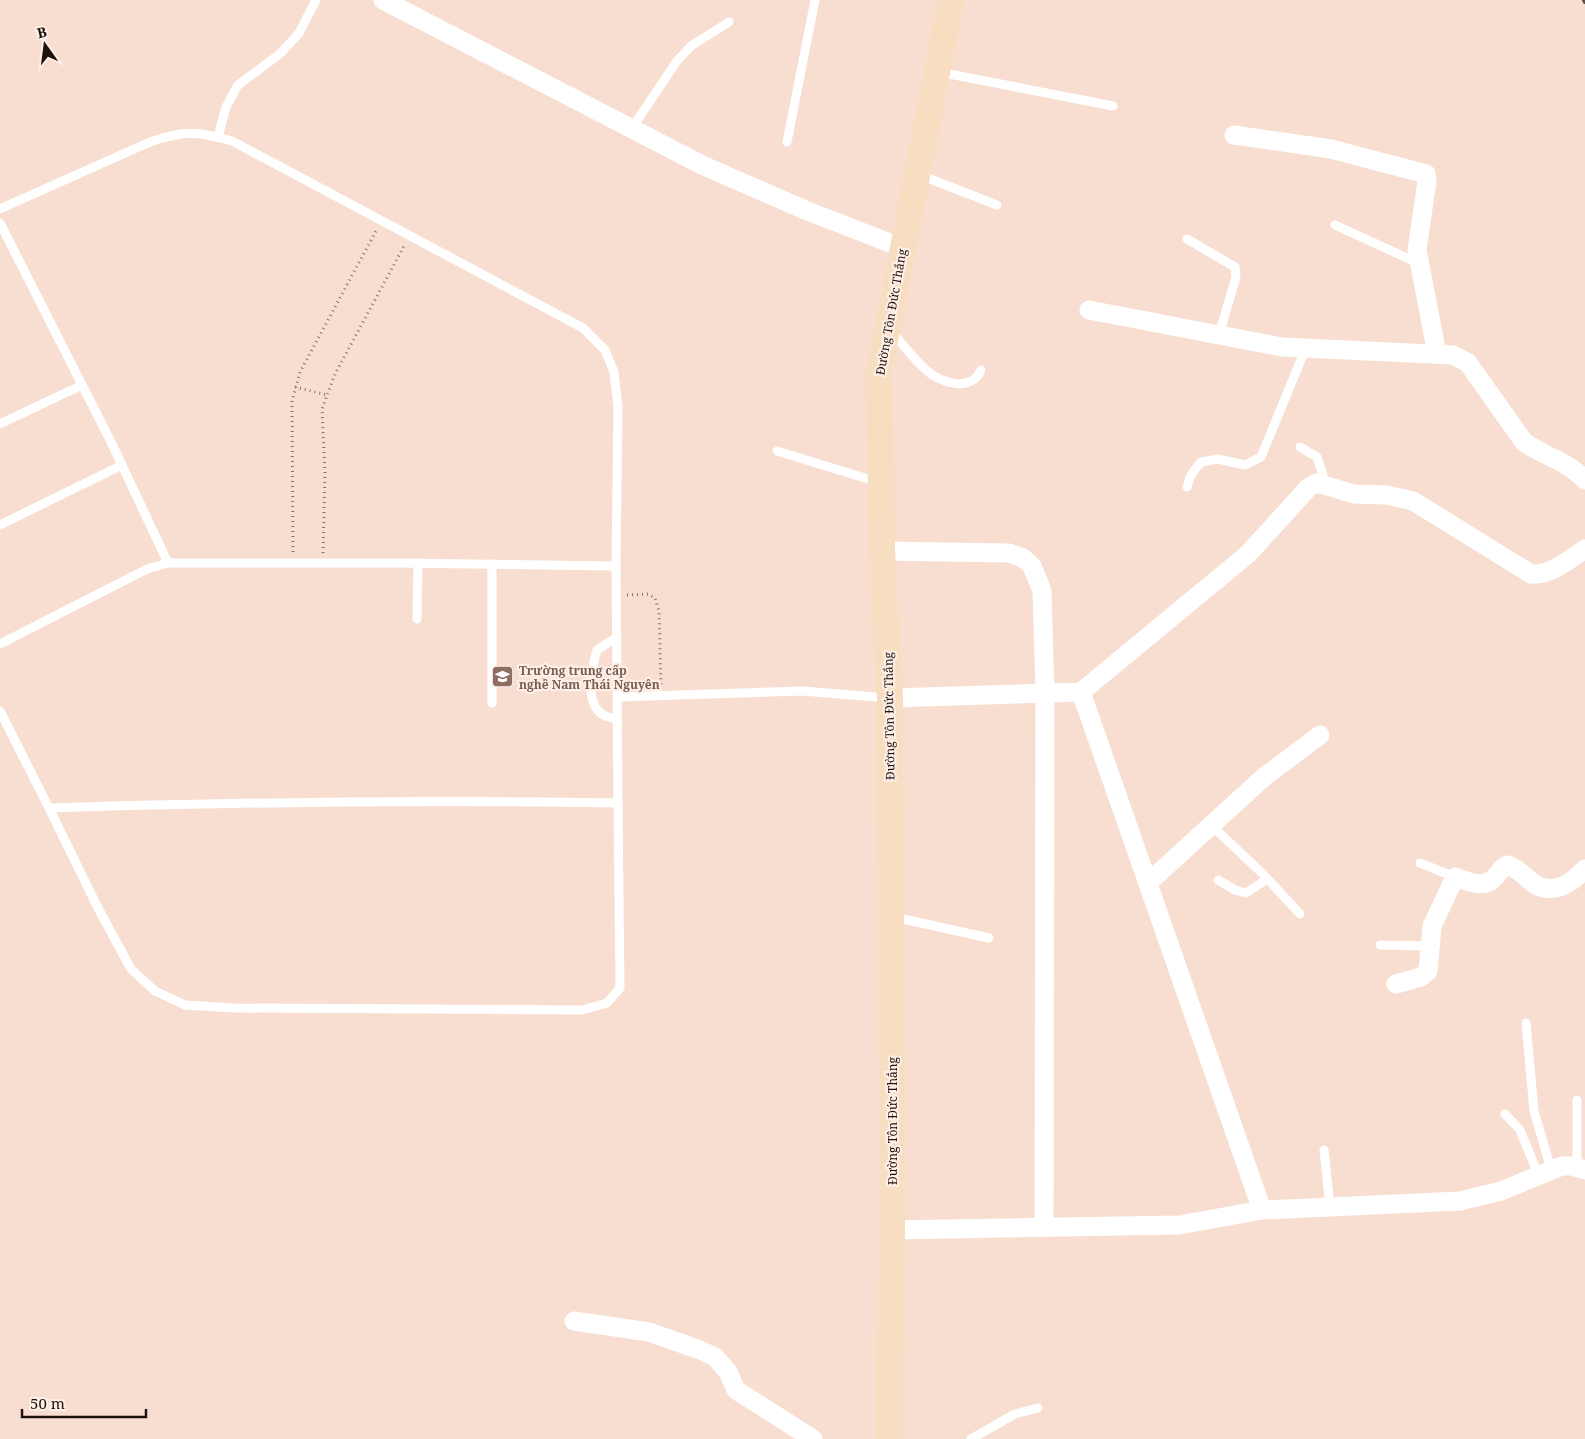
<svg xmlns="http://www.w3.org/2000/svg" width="1585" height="1439" font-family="'Noto Serif',serif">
	<rect width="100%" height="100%" fill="#f8ded0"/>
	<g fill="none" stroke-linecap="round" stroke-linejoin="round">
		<g stroke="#86746c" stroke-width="3" stroke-dasharray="1 4" stroke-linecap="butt">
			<path d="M 295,387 L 327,395"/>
			<path d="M 293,552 L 292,401 L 300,372 L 376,231"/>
			<path d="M 323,553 L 325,474 L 322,409 L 335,374 L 404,246"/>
			<path d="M 627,595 L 648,594 L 655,598 L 659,611 L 661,685"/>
		</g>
		<g stroke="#fff" stroke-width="9">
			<path d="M 939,72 L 1113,106"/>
			<path d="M 632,128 L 677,61 L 691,46 L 729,22"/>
			<path d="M 218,137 L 226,107 L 238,85 L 281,53 L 299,33 L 316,0"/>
			<path d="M 787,142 L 815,0"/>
			<path d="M 920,175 L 997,205"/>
			<path d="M 0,209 L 150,142 C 185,130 196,131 232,141 L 583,328 L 605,350 L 614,372 L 618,407 L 616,566 L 618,803 C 429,800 239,802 49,808 L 0,711"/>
			<path d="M 0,223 L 113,446 L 168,563"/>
			<path d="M 1335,225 L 1418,263"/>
			<path d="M 1187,239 L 1235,267 L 1236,277 L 1219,335"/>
			<path d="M 891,331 C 902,343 913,358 925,369 C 939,383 972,393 981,370"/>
			<path d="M 0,424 L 82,385"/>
			<path d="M 1300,447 L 1317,457 L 1326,484"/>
			<path d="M 777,451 L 878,482"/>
			<path d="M 1187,487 L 1191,475 L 1201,462 L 1218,459 L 1245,465 L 1261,457 L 1305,350"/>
			<path d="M 0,525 L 122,465"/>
			<path d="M 417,619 L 418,563"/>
			<path d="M 617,637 L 597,650 C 592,667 584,703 603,715 C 607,717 613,718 618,720"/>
			<path d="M 0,644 L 147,569 L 168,563 L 395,563 L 616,566"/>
			<path d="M 618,697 L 803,691 L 888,698"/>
			<path d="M 492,703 L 492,564"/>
			<path d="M 49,808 L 98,908 L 131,969 L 155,991 L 185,1005 L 234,1008 L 582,1010 L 607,1003 L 620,988 L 618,803"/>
			<path d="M 1211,825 L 1263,874 L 1300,914"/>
			<path d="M 1420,863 L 1455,877"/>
			<path d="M 1218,880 L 1235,890 L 1246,893 L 1267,879"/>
			<path d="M 894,917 L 989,938"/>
			<path d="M 1380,945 L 1431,946"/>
			<path d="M 1526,1023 L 1534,1111 L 1551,1169"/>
			<path d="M 1577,1100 L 1577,1168"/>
			<path d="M 1505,1114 L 1520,1130 L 1538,1174"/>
			<path d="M 1324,1150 L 1330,1207"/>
			<path d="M 971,1439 L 1015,1414 L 1038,1408"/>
		</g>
		<g stroke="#fff" stroke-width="19">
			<path d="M 383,0 L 702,165 L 805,210 L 903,248"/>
			<path d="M 1234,135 L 1331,149 L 1426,174 L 1427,181 L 1417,250 L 1437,354"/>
			<path d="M 1089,310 L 1282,347 L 1453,355 L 1468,363 L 1524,442 C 1543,456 1568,461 1585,480"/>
			<path d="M 882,551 L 1009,553 L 1023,558 L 1032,566 L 1042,591 L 1045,693 L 1044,1227"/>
			<path d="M 1081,692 L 1262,1210"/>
			<path d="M 890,698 L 1081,692 L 1248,554 L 1309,487 L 1317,483 L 1354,494 L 1387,495 L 1413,501 L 1531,574 C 1551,576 1569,559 1585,549"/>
			<path d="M 1149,882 L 1264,777 L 1320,735"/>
			<path d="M 1396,984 L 1421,977 L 1428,971 L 1432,926 L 1455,877 C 1467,881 1483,889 1493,879 C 1499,874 1501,867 1507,865 C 1519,868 1526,879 1536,885 C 1555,895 1573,882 1585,869"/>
			<path d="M 892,1230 L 1179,1225 L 1262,1210 L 1460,1201 L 1501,1191 L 1562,1166 L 1572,1166 L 1585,1170"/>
			<path d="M 574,1321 L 649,1332 L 700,1350 L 715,1357 L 728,1372 L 736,1390 L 813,1439"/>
		</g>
		<path stroke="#f8dec0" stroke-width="26" d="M 889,1439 L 892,1230 L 890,698 L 882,551 L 879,372 L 951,0"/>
		<path stroke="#5f5049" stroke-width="4" d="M 1584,0 L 1585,2"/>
	</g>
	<defs>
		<symbol id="university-square" viewBox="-11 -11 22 22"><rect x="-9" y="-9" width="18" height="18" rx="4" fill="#8d6e63" stroke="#feeee5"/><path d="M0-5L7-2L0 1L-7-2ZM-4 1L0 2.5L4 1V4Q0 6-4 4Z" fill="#fff"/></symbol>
	</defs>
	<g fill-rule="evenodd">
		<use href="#university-square" x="490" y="664" width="25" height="25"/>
	</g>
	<g text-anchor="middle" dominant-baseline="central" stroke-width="4.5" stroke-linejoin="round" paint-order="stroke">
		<g font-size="12" fill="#1c130f" stroke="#feeee5">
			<text transform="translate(891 312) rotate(-80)">Đường Tôn Đức Thắng</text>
			<text transform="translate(889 716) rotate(-91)">Đường Tôn Đức Thắng</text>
			<text transform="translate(892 1121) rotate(-90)">Đường Tôn Đức Thắng</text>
		</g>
		<g font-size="12" font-weight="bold" fill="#785e54" stroke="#feeee5" text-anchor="start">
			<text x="519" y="670">Trường trung cấp<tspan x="519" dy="14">nghề Nam Thái Nguyên</tspan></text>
		</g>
	</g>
	<g transform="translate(45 45) rotate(346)" stroke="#feeee5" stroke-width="4" paint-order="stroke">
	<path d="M0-4L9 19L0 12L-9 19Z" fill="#1c130f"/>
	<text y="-8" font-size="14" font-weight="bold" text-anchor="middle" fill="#1c130f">B</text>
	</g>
	<path d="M22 1409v8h124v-8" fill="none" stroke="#1c130f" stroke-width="2.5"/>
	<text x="30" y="1409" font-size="15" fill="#1c130f" stroke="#feeee5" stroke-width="4" paint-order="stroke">50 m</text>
</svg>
